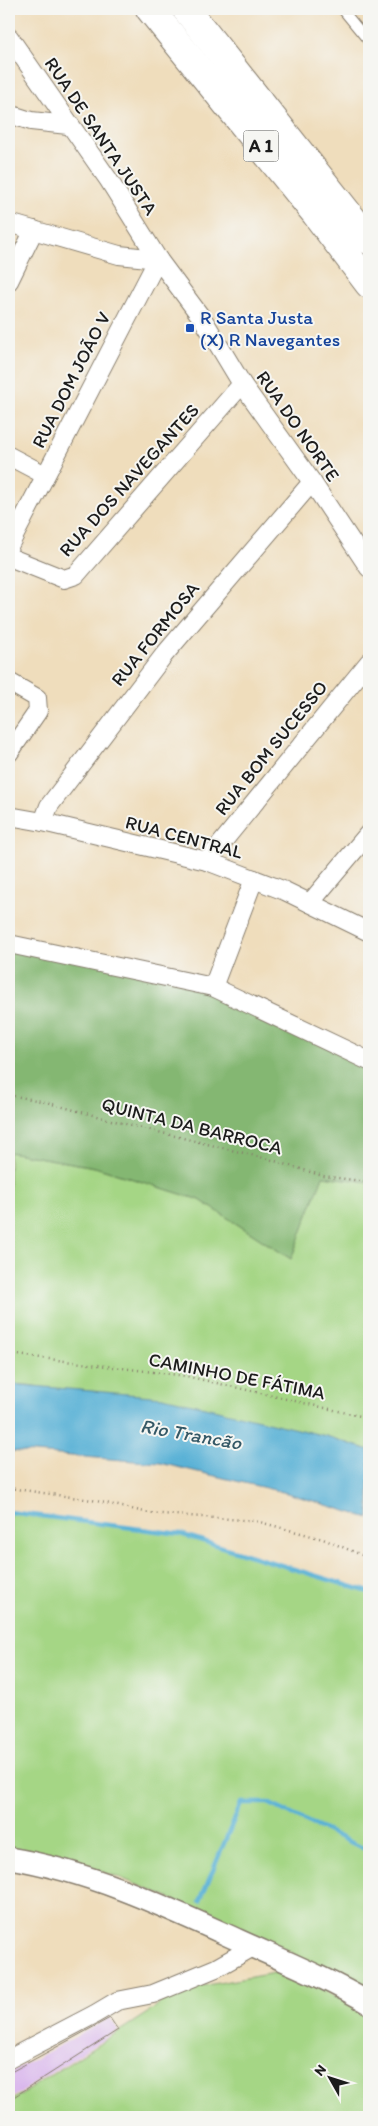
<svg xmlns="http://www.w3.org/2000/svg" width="378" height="2126" font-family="Itim,sans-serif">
	<rect width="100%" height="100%" fill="#f6f6f2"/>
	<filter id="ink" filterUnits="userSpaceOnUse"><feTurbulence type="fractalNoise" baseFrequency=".02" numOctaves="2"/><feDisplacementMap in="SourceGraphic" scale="10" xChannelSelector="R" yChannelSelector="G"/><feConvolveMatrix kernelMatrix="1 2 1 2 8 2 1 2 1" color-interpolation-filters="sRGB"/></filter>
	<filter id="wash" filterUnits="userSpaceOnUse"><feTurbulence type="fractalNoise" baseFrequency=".0096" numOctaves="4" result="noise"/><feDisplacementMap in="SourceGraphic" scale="20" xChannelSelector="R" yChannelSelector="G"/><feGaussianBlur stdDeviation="1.12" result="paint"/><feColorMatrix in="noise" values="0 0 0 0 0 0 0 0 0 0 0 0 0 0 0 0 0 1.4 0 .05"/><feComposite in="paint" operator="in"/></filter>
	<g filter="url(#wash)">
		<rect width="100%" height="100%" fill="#efddbc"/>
		<g fill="#a5d685" stroke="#607950">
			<path d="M 9,1152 L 95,1167 L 200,1200 L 291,1259 L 323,1176 L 369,1182 L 369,1450 L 326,1436 L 28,1385 L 9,1384 Z"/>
			<path d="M 9,1512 L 180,1534 L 369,1592 L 369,1997 L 271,1941 L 121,1878 L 66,1860 L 9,1849 Z"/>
			<path d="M 276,1965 L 369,2013 L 369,2117 L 9,2117 L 9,2102 L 152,2010 L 173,1991 L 274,1973 Z"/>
		</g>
		<path fill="#84b772" stroke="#506a47" d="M 9,942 L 213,987 L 369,1061 L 369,1182 L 323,1176 L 291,1259 L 200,1200 L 95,1167 L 9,1152 Z"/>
		<path fill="#59b1d6" stroke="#3a6679" d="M 9,1384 L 163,1397 L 326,1436 L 369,1450 L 369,1518 L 287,1493 L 160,1463 L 9,1451 Z"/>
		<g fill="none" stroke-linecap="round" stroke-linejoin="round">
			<g stroke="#59b1d6" stroke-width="4.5">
				<path d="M 9,1512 L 180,1534 L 369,1592"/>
				<path d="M 200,1901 L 241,1803 L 268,1803 L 369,1851"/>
			</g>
		</g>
		<g id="blocks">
			<path fill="#d7b1ec" d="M 110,2018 L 118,2030 L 9,2100 L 9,2073 Z"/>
		</g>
	</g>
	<g filter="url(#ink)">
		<use href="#blocks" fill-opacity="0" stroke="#867c6c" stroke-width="1"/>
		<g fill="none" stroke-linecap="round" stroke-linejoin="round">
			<defs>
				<path id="service" d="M 342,9 L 369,42"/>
				<g id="minor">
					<path d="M 9,37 L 108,179 L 158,259 L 204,321 L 242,384 L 312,482 L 369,568"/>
					<path d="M 9,114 L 31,121 L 68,125"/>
					<path d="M 9,223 L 119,255 L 158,259"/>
					<path d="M 9,281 L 34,230"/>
					<path d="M 9,456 L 45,475"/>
					<path d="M 9,546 L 158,259"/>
					<path d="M 9,557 L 64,579 L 76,575 L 242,384"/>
					<path d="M 9,682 L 37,698 L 38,711 L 9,753"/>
					<path d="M 9,816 L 43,822 L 207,861 L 285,891 L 369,932"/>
					<path d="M 43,822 L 49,806 L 164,655 L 312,482"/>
					<path d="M 207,861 L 369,662"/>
					<path d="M 310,903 L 369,833"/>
					<path d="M 9,944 L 213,987 L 369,1061"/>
					<path d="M 213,987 L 254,879"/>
					<path d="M 9,2059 L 95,2014 L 117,2001 L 153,1994 L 216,1968 L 253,1947"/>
				</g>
				<path id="tertiary" d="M 9,1858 C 90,1871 164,1906 238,1940 C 282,1960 327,1978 369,2003"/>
				<g id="motorway">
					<path d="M 150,9 L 316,214 L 369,284"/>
					<path d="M 186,9 L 369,240"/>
				</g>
			</defs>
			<use href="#service" stroke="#867c6c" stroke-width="11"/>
			<use href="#minor" stroke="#867c6c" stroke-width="20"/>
			<use href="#tertiary" stroke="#867c6c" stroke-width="24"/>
			<use href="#motorway" stroke="#867c6c" stroke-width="30"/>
			<g stroke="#867c6c" stroke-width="2.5" stroke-dasharray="1 4" stroke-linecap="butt">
				<path d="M 9,1095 L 41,1101 L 126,1124 L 272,1160 L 323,1176 L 369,1182"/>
				<path d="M 9,1354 L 186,1376 L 369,1418"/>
				<path d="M 9,1488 L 92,1500 L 149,1513 L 256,1521 L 323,1539 L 369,1558"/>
			</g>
			<use href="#service" stroke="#fff" stroke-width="9"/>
			<use href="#minor" stroke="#fff" stroke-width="18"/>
			<use href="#tertiary" stroke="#fff" stroke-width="21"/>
			<use href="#motorway" stroke="#fff" stroke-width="28"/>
		</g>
	</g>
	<rect fill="#1a4fb4" stroke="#f6f6f2" stroke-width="2" x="185" y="323" width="10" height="10" rx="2.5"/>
	<g text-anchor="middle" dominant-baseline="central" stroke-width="4" stroke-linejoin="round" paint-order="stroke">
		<rect fill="#f6f6f2" stroke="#5d5d5c" stroke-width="1" x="243.5" y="130.5" width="35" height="31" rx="4"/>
		<g font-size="18" font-weight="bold" fill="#1c1c1c">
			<text x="261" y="146">A 1</text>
		</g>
		<g font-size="19" fill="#1c1c1c" stroke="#f6f6f2">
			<text transform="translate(101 136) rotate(56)">RUA DE SANTA JUSTA</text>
			<text transform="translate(71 380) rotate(-63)">RUA DOM JOÃO V</text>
			<text transform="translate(298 426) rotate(55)">RUA DO NORTE</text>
			<text transform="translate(129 480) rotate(-48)">RUA DOS NAVEGANTES</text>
			<text transform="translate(155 634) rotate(-51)">RUA FORMOSA</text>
			<text transform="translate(271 748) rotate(-51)">RUA BOM SUCESSO</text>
			<text transform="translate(184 837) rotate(15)">RUA CENTRAL</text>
			<text transform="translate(192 1126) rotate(14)">QUINTA DA BARROCA</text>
			<text transform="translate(237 1376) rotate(11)">CAMINHO DE FÁTIMA</text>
		</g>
		<g font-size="19" fill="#164399" stroke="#f6f6f2" text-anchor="start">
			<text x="200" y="317">R Santa Justa<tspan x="200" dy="22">(X) R Navegantes</tspan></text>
		</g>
		<g font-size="20" font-style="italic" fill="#345866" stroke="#f6f6f2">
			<text transform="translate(191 1434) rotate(10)">Rio Trancão</text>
		</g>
	</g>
	<rect width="378" height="2126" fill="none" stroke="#f6f6f2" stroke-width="30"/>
	<g transform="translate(330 2078) rotate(309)" stroke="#f6f6f2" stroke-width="4" paint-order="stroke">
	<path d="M0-4L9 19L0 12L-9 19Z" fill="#1c1c1c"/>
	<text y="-8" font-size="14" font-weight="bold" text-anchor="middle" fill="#1c1c1c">N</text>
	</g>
</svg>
